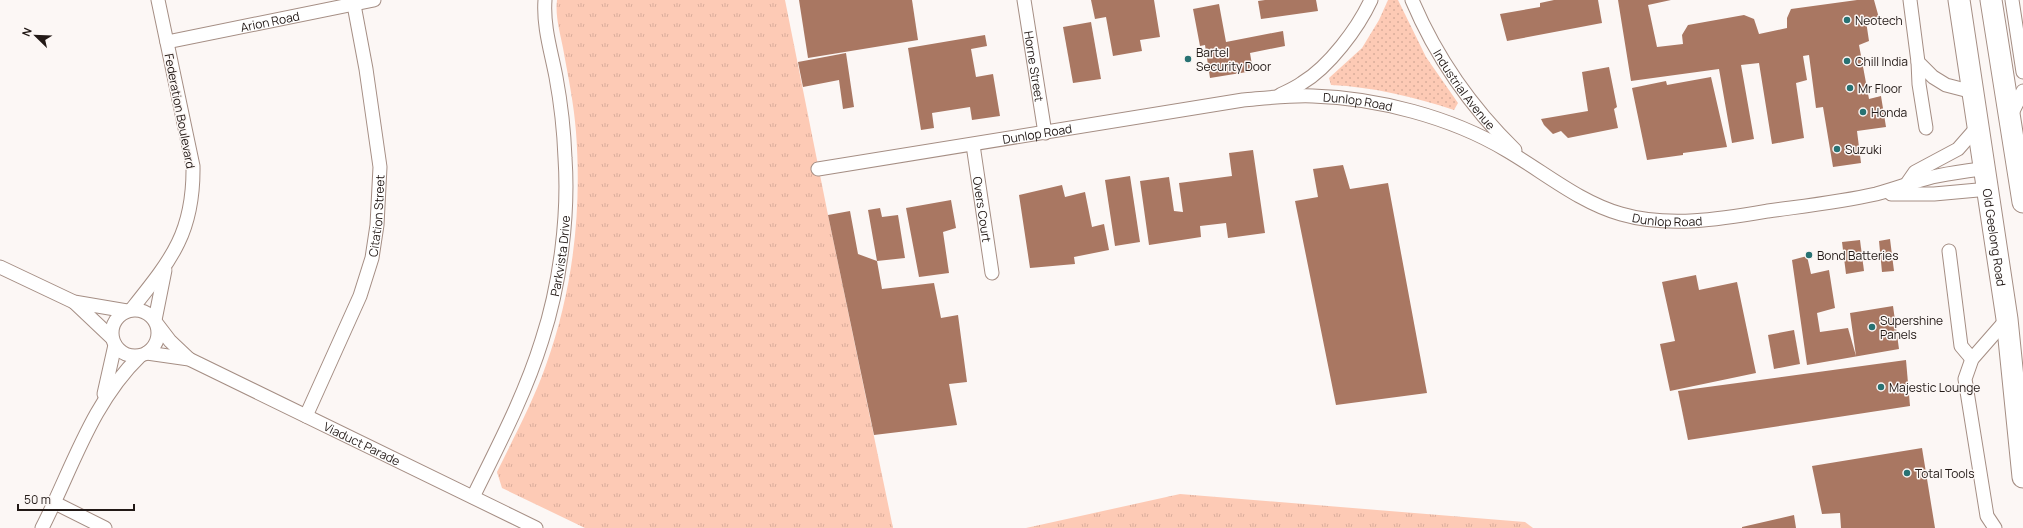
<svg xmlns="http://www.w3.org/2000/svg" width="2023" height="528" font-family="Manrope,sans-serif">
	<defs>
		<pattern id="grass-dots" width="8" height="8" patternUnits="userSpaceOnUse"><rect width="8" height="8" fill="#fdcab5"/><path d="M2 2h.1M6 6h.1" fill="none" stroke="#d9ad9b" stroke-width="1.8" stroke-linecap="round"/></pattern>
		<pattern id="park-tufts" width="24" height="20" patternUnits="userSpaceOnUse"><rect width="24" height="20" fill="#fdcab5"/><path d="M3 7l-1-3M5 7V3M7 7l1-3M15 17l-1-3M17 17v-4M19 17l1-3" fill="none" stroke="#d9ad9b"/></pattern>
	</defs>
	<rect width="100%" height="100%" fill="#fcf7f5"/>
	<path fill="url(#grass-dots)" d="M 1388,0 L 1398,0 L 1426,57 L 1458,103 L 1454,110 C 1415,97 1373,87 1331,85 L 1329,78 L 1362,48 L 1379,20 Z"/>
	<g fill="url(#park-tufts)">
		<path d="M 557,0 L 785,0 L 828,215 L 893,528 L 585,528 L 502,488 L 497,472 C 514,437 533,402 546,365 C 573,290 582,211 576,132 C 574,104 568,76 563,48 C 560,32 555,16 557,0 Z"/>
		<path d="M 1180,494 L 1525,522 L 1533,528 L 1026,528 Z"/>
	</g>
	<g fill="#a97762">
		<path d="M 799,0 L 912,0 L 918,40 L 808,58 Z"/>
		<path d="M 1091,0 L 1154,0 L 1160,37 L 1140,40 L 1142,51 L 1113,56 L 1106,17 L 1095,19 Z"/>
		<path d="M 1265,0 L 1316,0 L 1318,11 L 1261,19 L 1258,1 Z"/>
		<path d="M 1554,0 L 1598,0 L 1602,23 L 1507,41 L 1500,14 L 1540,7 L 1540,3 Z"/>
		<path d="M 1618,0 L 1671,0 L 1648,5 L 1657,47 L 1683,44 L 1682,35 L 1688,25 L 1744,15 L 1754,19 L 1759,34 L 1787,28 L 1787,18 L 1791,9 L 1857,0 L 1874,0 L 1879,18 L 1866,21 L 1869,41 L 1859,45 L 1869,99 L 1881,96 L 1886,127 L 1857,131 L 1861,163 L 1833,167 L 1823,107 L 1816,108 L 1809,55 L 1803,56 L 1807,80 L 1796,83 L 1804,138 L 1772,144 L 1759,63 L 1741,65 L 1754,139 L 1732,143 L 1719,69 L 1631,81 Z"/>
		<path d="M 1219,4 L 1226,42 L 1283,31 L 1285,46 L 1250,53 L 1253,71 L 1210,78 L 1205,45 L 1200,46 L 1193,9 Z"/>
		<path d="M 1091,22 L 1101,79 L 1073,83 L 1063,27 Z"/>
		<path d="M 985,35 L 987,46 L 971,49 L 976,77 L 993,74 L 1000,116 L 972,120 L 970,107 L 932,113 L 934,128 L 921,130 L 908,48 Z"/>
		<path d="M 846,53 L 854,107 L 843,109 L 839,80 L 803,87 L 798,62 Z"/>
		<path d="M 1609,67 L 1617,107 L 1614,109 L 1618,128 L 1568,138 L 1561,131 L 1553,134 L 1544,125 L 1541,119 L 1588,111 L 1582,72 Z"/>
		<path d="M 1711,77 L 1727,147 L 1683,153 L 1683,155 L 1647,160 L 1632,88 L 1666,81 L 1667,85 Z"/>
		<path d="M 1253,150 L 1265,233 L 1228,238 L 1226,223 L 1200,226 L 1201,237 L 1149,245 L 1140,181 L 1169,177 L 1174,211 L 1183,212 L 1179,183 L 1232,176 L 1229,153 Z"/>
		<path d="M 1343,165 L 1350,189 L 1388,183 L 1427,393 L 1336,405 L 1295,201 L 1318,197 L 1313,169 Z"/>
		<path d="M 1130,176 L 1140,242 L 1115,246 L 1105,180 Z"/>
		<path d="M 1062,185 L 1065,197 L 1085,192 L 1092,227 L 1104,224 L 1109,250 L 1074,257 L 1075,264 L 1030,268 L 1019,195 Z"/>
		<path d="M 951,200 L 956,228 L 943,232 L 949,273 L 919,277 L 906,208 Z"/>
		<path d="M 880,208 L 882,217 L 898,215 L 905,258 L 877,261 L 868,210 Z"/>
		<path d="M 850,211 L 858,254 L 877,261 L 882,289 L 934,283 L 941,318 L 958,315 L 967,382 L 949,384 L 957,425 L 874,435 L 828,215 Z"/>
		<path d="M 1890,239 L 1894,271 L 1882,272 L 1879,241 Z"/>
		<path d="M 1860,240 L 1864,271 L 1846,274 L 1842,242 Z"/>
		<path d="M 1807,256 L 1811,274 L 1829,270 L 1835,308 L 1817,313 L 1820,332 L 1848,328 L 1856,356 L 1850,313 L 1893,306 L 1899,349 L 1807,365 L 1792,260 Z"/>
		<path d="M 1696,275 L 1699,290 L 1737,282 L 1756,373 L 1670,391 L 1660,344 L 1675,341 L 1662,282 Z"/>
		<path d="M 1794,330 L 1800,364 L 1774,369 L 1768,335 Z"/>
		<path d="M 1906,360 L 1910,406 L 1688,440 L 1678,391 Z"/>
		<path d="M 1922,448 L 1935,528 L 1841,528 L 1840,513 L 1822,514 L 1812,466 Z"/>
		<path d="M 1794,515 L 1796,528 L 1742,528 L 1742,527 Z"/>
	</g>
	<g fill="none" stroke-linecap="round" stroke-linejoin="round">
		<defs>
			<g id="minor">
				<path id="s1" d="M 1024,0 L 1045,133"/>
				<path id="s2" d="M 1412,0 C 1436,57 1471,107 1515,150"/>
				<path d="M 1910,0 L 1918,62 L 1933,77 L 1946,85 L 1973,92"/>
				<path d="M 2012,0 L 2023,72"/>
				<path id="s3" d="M 167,42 L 374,0"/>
				<path d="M 1918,62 L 1919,84 L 1926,128"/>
				<path d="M 1280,95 C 1288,91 1295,88 1302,83 C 1329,67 1358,28 1371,0"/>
				<path d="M 2009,119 L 2023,91"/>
				<path id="s4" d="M 973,145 L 992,273"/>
				<path id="s5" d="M 818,169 L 1243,100 C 1266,98 1290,95 1313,96 C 1377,98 1451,117 1506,150 C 1544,172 1579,202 1621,214 C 1669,228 1721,219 1768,211 C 1804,206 1841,202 1876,194 C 1895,189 1913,182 1932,177 C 1950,173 1968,171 1986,168"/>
				<path d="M 1906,185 L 1915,172 L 1958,149 L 1979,125"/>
				<path d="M 1891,194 L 1934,194 L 1989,189"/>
				<path d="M 1949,251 L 1961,346 L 1972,359"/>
				<path d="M 0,267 L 74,302 L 127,311"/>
				<path d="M 74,302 L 112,338"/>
				<circle cx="135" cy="333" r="23"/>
				<path d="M 131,310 C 171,260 194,233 193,166 L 158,0"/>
				<path d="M 155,320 L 165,270"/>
				<path d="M 157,324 L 170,341 L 189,359"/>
				<path id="s6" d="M 147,353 L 189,359 L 536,528"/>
				<path d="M 104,394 L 115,345"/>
				<path id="s7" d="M 306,416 L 360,296 L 372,258 L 377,225 L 380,167 L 366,69 L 354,5"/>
				<path id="s8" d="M 473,497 C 498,446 525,395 542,340 C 560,285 569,216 565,158 C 564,131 561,104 556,77 C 551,51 543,26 545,0"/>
				<path d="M 55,503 L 105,528"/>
				<path d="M 42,528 C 72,469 92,402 140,356"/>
				<path d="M 1995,528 L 1987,516 L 1965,379 L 1972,359 L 2007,319"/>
			</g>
			<g id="primary">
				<path id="s9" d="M 1959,0 L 2007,319 L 2023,477"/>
				<path d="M 1991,0 L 2023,202"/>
			</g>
		</defs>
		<use href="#minor" stroke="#a58e84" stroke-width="15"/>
		<use href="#primary" stroke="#a58e84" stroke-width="23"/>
		<use href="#minor" stroke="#fff" stroke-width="13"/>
		<use href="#primary" stroke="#fff" stroke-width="21"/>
	</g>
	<g fill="#287273" stroke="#fcf7f5" stroke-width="1.5">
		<circle cx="1847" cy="20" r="4"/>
		<circle cx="1188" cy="59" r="4"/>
		<circle cx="1847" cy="61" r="4"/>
		<circle cx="1850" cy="88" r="4"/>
		<circle cx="1863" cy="112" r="4"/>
		<circle cx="1837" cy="149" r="4"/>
		<circle cx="1809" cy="255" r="4"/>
		<circle cx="1872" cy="327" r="4"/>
		<circle cx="1881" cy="387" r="4"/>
		<circle cx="1907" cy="473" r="4"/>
	</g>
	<g text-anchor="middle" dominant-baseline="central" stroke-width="3" stroke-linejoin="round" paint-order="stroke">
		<g font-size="12" fill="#221916" stroke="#fcf7f5" text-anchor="start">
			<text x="1855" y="20">Neotech</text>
			<text x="1196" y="52">Bartel<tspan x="1196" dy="14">Security Door</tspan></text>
			<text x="1855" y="61">Chill India</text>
			<text x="1858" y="88">Mr Floor</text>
			<text x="1871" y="112">Honda</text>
			<text x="1845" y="149">Suzuki</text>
			<text x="1817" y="255">Bond Batteries</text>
			<text x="1880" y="320">Supershine<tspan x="1880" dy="14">Panels</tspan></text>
			<text x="1889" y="387">Majestic Lounge</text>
			<text x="1915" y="473">Total Tools</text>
		</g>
		<g font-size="12" fill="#221916" stroke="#fcf7f5">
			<text stroke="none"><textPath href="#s3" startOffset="105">Arion Road</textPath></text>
			<text stroke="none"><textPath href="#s1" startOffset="67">Horne Street</textPath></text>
			<text stroke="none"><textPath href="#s2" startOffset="104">Industrial Avenue</textPath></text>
			<text stroke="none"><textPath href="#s5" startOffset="546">Dunlop Road</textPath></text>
			<text transform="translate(180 111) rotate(79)">Federation Boulevard</text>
			<text stroke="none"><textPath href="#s5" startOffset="222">Dunlop Road</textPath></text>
			<text stroke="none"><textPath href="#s4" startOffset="65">Overs Court</textPath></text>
			<text stroke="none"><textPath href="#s7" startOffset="214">Citation Street</textPath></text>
			<text stroke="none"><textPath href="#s5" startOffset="882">Dunlop Road</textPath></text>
			<text stroke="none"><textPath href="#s9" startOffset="240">Old Geelong Road</textPath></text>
			<text stroke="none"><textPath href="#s8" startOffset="258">Parkvista Drive</textPath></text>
			<text stroke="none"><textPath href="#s6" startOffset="235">Viaduct Parade</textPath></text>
		</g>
	</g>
	<g transform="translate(36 36) rotate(293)" stroke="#fcf7f5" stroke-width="3" paint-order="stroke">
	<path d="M0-3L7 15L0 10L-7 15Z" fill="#221916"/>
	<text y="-6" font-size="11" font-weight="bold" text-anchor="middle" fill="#221916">N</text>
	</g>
	<path d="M18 504v6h116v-6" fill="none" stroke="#221916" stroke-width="2"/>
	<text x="24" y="504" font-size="12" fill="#221916" stroke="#fcf7f5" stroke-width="3" paint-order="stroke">50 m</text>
</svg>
